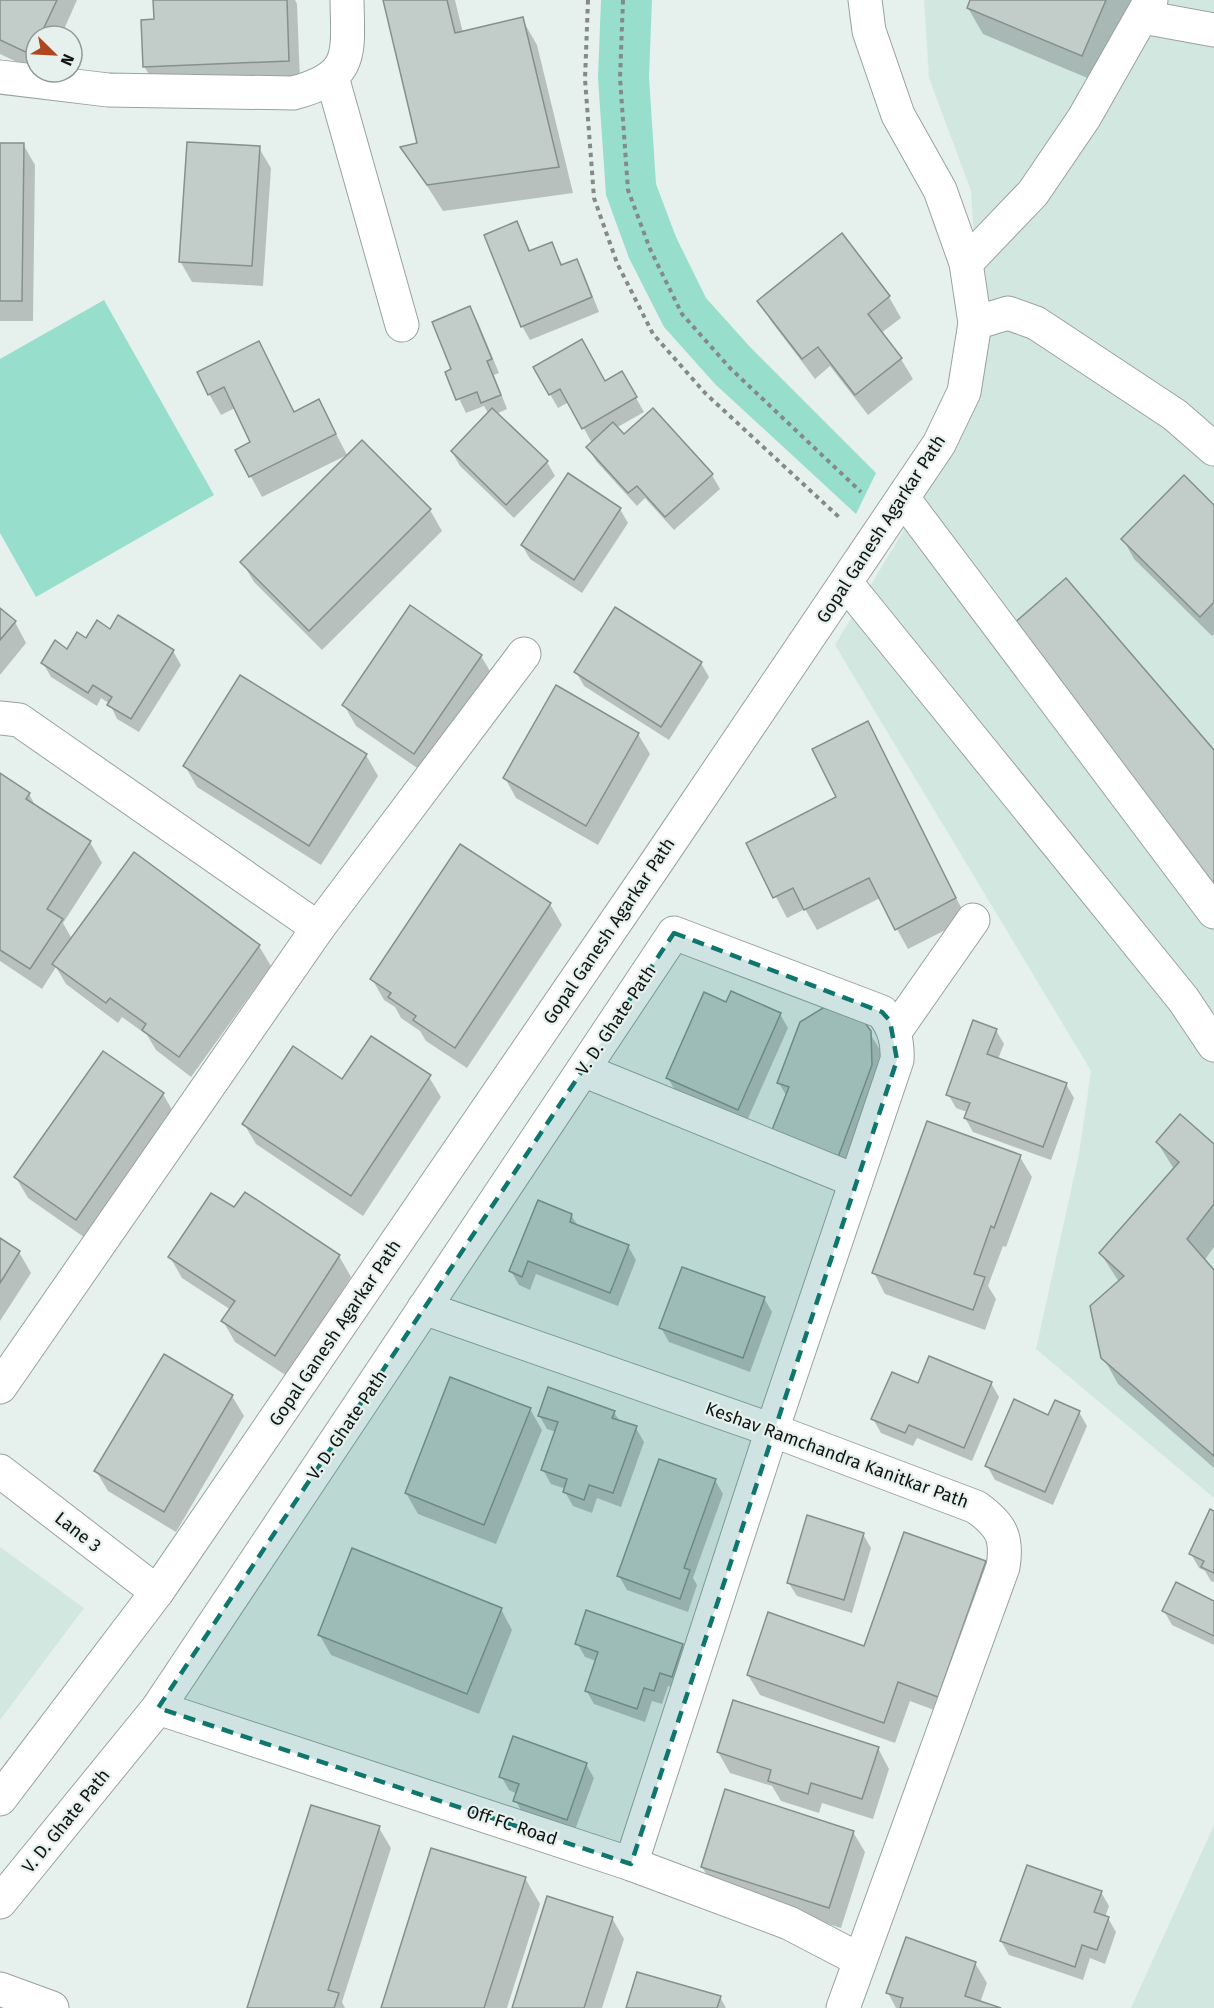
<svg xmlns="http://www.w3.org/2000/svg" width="1214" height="2008" font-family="'Fira Sans',sans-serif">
	<rect width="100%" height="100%" fill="#e6f1ed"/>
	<g fill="#d3e7e1">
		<path d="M 924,0 L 1214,0 L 1214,1498 L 1036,1349 L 1079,1154 L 1091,1071 L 835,645 L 960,436 L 979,321 L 971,191 L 929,78 Z"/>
		<path d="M 0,1547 L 84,1608 L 0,1720 Z"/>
		<path d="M 1214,1825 L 1214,2008 L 1131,2008 Z"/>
	</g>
	<g fill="#97dfcc">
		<path d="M 601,0 L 652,0 L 649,77 L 656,184 L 676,237 L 706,298 L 751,348 L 876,473 L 856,514 L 715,384 L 664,327 L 629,258 L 606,195 L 598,78 Z"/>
		<path d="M 104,300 L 214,495 L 36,597 L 0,533 L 0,359 Z"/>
	</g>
	<g fill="#0003">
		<path d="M 0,0 L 77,0 L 61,36 L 36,36 L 36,71 L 0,54 Z"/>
		<path d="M 154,0 L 295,0 L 297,4 L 300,81 L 156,87 L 144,66 L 155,21 Z"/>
		<path d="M 385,0 L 455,0 L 463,33 L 522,19 L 537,45 L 573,193 L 443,211 L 403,148 L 419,144 Z"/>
		<path d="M 972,0 L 1131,0 L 1097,82 L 983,34 L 968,8 Z"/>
		<path d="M 0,144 L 23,144 L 35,165 L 33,321 L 0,321 Z"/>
		<path d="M 259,148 L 271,168 L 263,286 L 192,282 L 180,261 Z"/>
		<path d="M 517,223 L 531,252 L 551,244 L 563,266 L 576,261 L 584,274 L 599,312 L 530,340 L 522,326 Z"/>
		<path d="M 842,236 L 889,297 L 901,318 L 881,333 L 901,359 L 913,379 L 868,415 L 830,366 L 815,379 L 771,321 L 759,301 Z"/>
		<path d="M 470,308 L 478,322 L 499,373 L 494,375 L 507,409 L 496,414 L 547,462 L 555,476 L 514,518 L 460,466 L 452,452 L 488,413 L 484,406 L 466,413 L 447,373 L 453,370 Z"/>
		<path d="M 258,343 L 295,413 L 330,422 L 347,455 L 262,497 L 237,451 L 252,443 L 235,408 L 221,415 L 209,394 Z"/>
		<path d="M 535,368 L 605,383 L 622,373 L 644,412 L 616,428 L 624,436 L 653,410 L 712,475 L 720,489 L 674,530 L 645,498 L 637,506 L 596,461 L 588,447 L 592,443 L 569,402 L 558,408 Z"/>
		<path d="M 1214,507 L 1214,634 L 1212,636 L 1134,559 L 1123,539 Z"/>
		<path d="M 620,509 L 628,523 L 582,593 L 530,559 L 522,545 Z"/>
		<path d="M 430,510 L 442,531 L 322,650 L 254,582 L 242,562 Z"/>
		<path d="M 0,610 L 15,622 L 26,643 L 0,675 Z"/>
		<path d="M 110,631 L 173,651 L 181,665 L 139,732 L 117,719 L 110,704 L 101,698 L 97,706 L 51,677 L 43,663 L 86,640 Z"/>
		<path d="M 481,656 L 493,676 L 426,774 L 356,726 L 344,705 Z"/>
		<path d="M 701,663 L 709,677 L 669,740 L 584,686 L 576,672 Z"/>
		<path d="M 867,723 L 967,919 L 908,949 L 880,898 L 817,930 L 805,909 L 787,918 L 748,844 L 838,798 Z"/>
		<path d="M 638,734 L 650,754 L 598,845 L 516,798 L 505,778 Z"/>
		<path d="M 366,755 L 378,776 L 321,865 L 197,787 L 185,766 Z"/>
		<path d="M 0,775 L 29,794 L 36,807 L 90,842 L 102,863 L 63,923 L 72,939 L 259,946 L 271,966 L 191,1077 L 156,1050 L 147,1035 L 122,1017 L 118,1023 L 66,984 L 56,967 L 42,989 L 0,961 Z"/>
		<path d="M 461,846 L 550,904 L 562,925 L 467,1068 L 426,1041 L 420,1031 L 401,1018 L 395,1007 L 384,1000 L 372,979 Z"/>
		<path d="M 727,1004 L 780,1014 L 788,1028 L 746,1123 L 676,1092 L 668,1078 Z"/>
		<path d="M 996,1030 L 1004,1044 L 998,1059 L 1066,1084 L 1074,1098 L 1051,1160 L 973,1132 L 965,1118 L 967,1112 L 956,1108 L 948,1094 Z"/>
		<path d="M 869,1032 L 882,1053 L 883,1086 L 849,1180 L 787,1097 L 779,1083 Z"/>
		<path d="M 429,1077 L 441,1097 L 363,1216 L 256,1144 L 244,1124 L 343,1081 Z"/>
		<path d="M 163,1094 L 175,1115 L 88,1240 L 28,1198 L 16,1178 Z"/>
		<path d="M 1157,1142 L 1214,1146 L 1214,1247 L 1204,1261 L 1214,1272 L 1214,1468 L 1118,1384 L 1103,1357 L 1119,1282 L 1101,1254 L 1174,1169 Z"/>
		<path d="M 1020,1157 L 1032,1177 L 1006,1247 L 1003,1246 L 988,1286 L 996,1299 L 985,1330 L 885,1294 L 874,1273 Z"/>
		<path d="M 245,1194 L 339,1256 L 351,1277 L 287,1376 L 235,1342 L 223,1321 L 231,1310 L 182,1278 L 170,1257 L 234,1209 Z"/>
		<path d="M 571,1215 L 578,1226 L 628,1246 L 636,1260 L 618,1306 L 536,1274 L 530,1290 L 519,1285 L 511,1271 Z"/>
		<path d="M 0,1240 L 19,1252 L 31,1273 L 0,1321 Z"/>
		<path d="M 764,1298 L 772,1312 L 750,1372 L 669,1342 L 661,1328 Z"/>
		<path d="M 991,1383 L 999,1397 L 972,1461 L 917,1438 L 913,1446 L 881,1433 L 873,1419 L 918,1385 Z"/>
		<path d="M 232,1396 L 244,1416 L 176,1532 L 108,1491 L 96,1471 Z"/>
		<path d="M 530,1409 L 542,1430 L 496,1544 L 418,1514 L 406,1493 Z"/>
		<path d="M 614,1412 L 620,1422 L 636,1428 L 644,1442 L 621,1507 L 597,1498 L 592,1513 L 573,1506 L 565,1492 L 566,1489 L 551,1484 L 543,1470 L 556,1432 L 547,1429 L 539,1415 Z"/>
		<path d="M 1079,1412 L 1087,1426 L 1053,1505 L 995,1480 L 987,1466 L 1049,1417 Z"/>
		<path d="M 715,1480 L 723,1494 L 693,1578 L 697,1585 L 688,1612 L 627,1590 L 619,1576 Z"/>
		<path d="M 1214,1512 L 1214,1582 L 1211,1581 L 1205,1571 L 1199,1568 L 1191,1554 Z"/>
		<path d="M 863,1534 L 871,1548 L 852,1613 L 797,1596 L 788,1582 Z"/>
		<path d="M 985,1563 L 997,1583 L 950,1716 L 910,1701 L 895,1743 L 760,1695 L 748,1675 L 865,1648 Z"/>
		<path d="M 1214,1602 L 1214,1645 L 1172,1625 L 1164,1611 Z"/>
		<path d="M 501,1609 L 512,1630 L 479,1714 L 331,1655 L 319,1634 Z"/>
		<path d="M 577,1643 L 682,1645 L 690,1659 L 680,1690 L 668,1686 L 662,1704 L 652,1701 L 645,1722 L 594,1704 L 586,1690 L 596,1661 L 585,1657 Z"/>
		<path d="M 878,1748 L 889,1769 L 873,1819 L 822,1803 L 819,1813 L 781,1801 L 772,1786 L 730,1773 L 718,1752 Z"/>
		<path d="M 586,1764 L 594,1778 L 574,1833 L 523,1814 L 515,1800 L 517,1794 L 509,1790 L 501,1776 Z"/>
		<path d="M 379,1828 L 391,1848 L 342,2002 L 345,2008 L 248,2008 Z"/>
		<path d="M 853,1832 L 865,1852 L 841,1928 L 714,1887 L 702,1867 Z"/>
		<path d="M 525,1878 L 540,1904 L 507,2008 L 382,2008 Z"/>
		<path d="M 1101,1892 L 1109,1906 L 1105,1917 L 1108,1918 L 1116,1932 L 1105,1964 L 1090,1958 L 1083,1980 L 1009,1955 L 1001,1941 Z"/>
		<path d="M 612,1918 L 624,1939 L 602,2008 L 513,2008 Z"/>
		<path d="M 975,1963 L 987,1983 L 980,2003 L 996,2008 L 896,2008 L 888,1993 Z"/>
		<path d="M 720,1997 L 726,2008 L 628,2008 Z"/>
	</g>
	<g fill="#c2cdca" stroke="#85908c" stroke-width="1.5">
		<path d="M 0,0 L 57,0 L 40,36 L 36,36 L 36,45 L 32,55 L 0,40 Z"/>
		<path d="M 153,0 L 287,0 L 289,61 L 143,67 L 141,20 L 154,19 Z"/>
		<path d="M 383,0 L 447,0 L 455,33 L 523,17 L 559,167 L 427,185 L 400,147 L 417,143 Z"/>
		<path d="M 970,0 L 1106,0 L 1082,56 L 967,8 Z"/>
		<path d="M 187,142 L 260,146 L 252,266 L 179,262 Z"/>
		<path d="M 0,143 L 24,143 L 22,301 L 0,301 Z"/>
		<path d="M 517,221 L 529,251 L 552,242 L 561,265 L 577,259 L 592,297 L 521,327 L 484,235 Z"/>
		<path d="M 842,233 L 890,296 L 868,314 L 902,358 L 855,395 L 818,347 L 802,359 L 757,301 Z"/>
		<path d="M 470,306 L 492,359 L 487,361 L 501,395 L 481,403 L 477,392 L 456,400 L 445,372 L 451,369 L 432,322 Z"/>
		<path d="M 582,339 L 605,381 L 622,371 L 637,397 L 582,429 L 560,389 L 549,395 L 533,367 Z"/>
		<path d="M 259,341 L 294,412 L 319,399 L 336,434 L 249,477 L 235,450 L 250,442 L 224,387 L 208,395 L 197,372 Z"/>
		<path d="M 492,408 L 548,461 L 506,505 L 451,451 Z"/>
		<path d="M 653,408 L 713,474 L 665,517 L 637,486 L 628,493 L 586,447 L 613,422 L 624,434 Z"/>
		<path d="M 362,440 L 431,509 L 309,631 L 240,562 Z"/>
		<path d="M 568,473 L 621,508 L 574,580 L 521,545 Z"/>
		<path d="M 1184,475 L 1214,505 L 1214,602 L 1200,617 L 1121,539 Z"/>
		<path d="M 1066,578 L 1214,750 L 1214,893 L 1012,625 Z"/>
		<path d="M 410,605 L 482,655 L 414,754 L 342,705 Z"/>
		<path d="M 615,607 L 702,662 L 661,727 L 574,672 Z"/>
		<path d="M 0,608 L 16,621 L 0,640 Z"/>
		<path d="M 118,615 L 174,650 L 131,719 L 107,705 L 112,697 L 93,685 L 88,693 L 41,663 L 55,640 L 67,649 L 77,632 L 86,638 L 97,620 L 110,629 Z"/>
		<path d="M 240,675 L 367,754 L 309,846 L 183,766 Z"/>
		<path d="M 556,685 L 639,733 L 586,826 L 503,778 Z"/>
		<path d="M 868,721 L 956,898 L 895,930 L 869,878 L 804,910 L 793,888 L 773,898 L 746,843 L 836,797 L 812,749 Z"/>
		<path d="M 0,773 L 30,793 L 26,799 L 91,841 L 47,909 L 63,919 L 30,969 L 0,950 Z"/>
		<path d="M 460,844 L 551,903 L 455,1048 L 413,1020 L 416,1016 L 388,997 L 391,993 L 370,979 Z"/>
		<path d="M 134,852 L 260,945 L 179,1057 L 142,1030 L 146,1024 L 110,998 L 106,1003 L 52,964 Z"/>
		<path d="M 731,991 L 781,1013 L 738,1110 L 666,1078 L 704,992 L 726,1002 Z"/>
		<path d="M 839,1005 L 860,1016 L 871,1031 L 872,1065 L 837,1160 L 770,1135 L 789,1087 L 777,1083 L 800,1022 L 823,1008 Z"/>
		<path d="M 973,1020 L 997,1029 L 987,1054 L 1067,1083 L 1043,1147 L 964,1118 L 970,1103 L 946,1095 Z"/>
		<path d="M 371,1036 L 431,1075 L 351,1196 L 242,1124 L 293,1046 L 342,1079 Z"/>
		<path d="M 103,1051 L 164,1093 L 76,1220 L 14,1177 Z"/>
		<path d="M 1180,1114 L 1214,1144 L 1214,1204 L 1187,1239 L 1214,1270 L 1214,1456 L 1101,1358 L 1090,1306 L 1124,1276 L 1099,1253 L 1179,1162 L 1156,1142 Z"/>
		<path d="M 927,1121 L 1021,1155 L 994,1228 L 991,1226 L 974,1274 L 985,1277 L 973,1310 L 872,1273 Z"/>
		<path d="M 245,1192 L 340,1255 L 275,1356 L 221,1321 L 235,1301 L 168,1257 L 211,1193 L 234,1207 Z"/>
		<path d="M 538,1200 L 572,1214 L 570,1222 L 629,1245 L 610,1293 L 528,1261 L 522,1277 L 509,1271 Z"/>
		<path d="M 0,1238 L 20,1251 L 0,1283 Z"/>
		<path d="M 682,1267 L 765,1297 L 743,1358 L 659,1328 Z"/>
		<path d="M 164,1354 L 233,1395 L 164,1512 L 94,1471 Z"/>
		<path d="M 929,1356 L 992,1382 L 964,1448 L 909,1425 L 905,1433 L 871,1419 L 892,1372 L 918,1383 Z"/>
		<path d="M 450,1377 L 531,1408 L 484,1525 L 405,1493 Z"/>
		<path d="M 548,1387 L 615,1411 L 612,1418 L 637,1426 L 613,1493 L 589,1485 L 584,1500 L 563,1492 L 567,1479 L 541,1470 L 558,1422 L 538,1416 Z"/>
		<path d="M 1014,1399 L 1048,1415 L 1055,1400 L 1080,1411 L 1045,1492 L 985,1466 Z"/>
		<path d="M 659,1459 L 716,1479 L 684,1568 L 690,1570 L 680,1599 L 617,1576 Z"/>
		<path d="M 1210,1509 L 1214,1511 L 1214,1573 L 1201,1567 L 1204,1561 L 1189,1554 Z"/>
		<path d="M 807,1515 L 864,1533 L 844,1600 L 787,1583 Z"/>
		<path d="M 904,1532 L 986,1561 L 938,1697 L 898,1682 L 884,1723 L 747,1675 L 768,1612 L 864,1646 Z"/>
		<path d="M 352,1548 L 502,1608 L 467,1694 L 318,1635 Z"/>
		<path d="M 1176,1582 L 1214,1601 L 1214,1636 L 1162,1611 Z"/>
		<path d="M 586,1610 L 683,1644 L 672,1677 L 660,1673 L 654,1691 L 644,1688 L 637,1709 L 585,1691 L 598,1652 L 575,1644 Z"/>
		<path d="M 733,1700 L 879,1747 L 862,1799 L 811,1783 L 808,1794 L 768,1781 L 771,1770 L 717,1752 Z"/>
		<path d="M 513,1736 L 587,1763 L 567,1820 L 513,1801 L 519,1784 L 499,1777 Z"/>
		<path d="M 725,1789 L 854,1831 L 829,1908 L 701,1867 Z"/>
		<path d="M 311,1805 L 380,1826 L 328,1990 L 339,1993 L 334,2008 L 247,2008 Z"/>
		<path d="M 431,1848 L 526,1877 L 484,2008 L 381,2008 Z"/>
		<path d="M 1027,1865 L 1102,1891 L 1094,1912 L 1109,1917 L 1097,1950 L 1082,1945 L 1075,1967 L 1000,1941 Z"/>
		<path d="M 547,1896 L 613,1917 L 584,2008 L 512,2008 Z"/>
		<path d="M 906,1937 L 976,1962 L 965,1996 L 1001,2008 L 900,2008 L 903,1998 L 886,1993 Z"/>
		<path d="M 637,1972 L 721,1996 L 717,2008 L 626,2008 Z"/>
	</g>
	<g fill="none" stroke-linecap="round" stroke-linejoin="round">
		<defs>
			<g id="minor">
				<path d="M 1143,17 L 1214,30"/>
				<path d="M 0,77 L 108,90 L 293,93 C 354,77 348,55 347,0"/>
				<path d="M 332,77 L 402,325"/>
				<path d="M 966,263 L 1033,193 L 1084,118 L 1151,0"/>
				<path d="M 975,323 L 1008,313 L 1036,323 L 1175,415 L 1214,449"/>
				<path d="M 903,498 L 1214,912"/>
				<path d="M 846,583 L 1183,999 L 1214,1045"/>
				<path d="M 0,718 L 19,720 L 318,928"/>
				<path d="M 894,1033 L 973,920"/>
				<path d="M 583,1070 L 856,1181"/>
				<path d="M 424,1308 L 772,1430 L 976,1507 C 1001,1525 1008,1537 1003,1567 L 843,2008"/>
				<path d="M 0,1387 L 318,928 L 524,654"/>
				<path d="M 0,1471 L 157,1592"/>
				<path d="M 158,1708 L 631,1864 L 789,1923 L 860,1960"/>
				<path d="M 0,1799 L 157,1592 L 656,863 L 939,444 L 964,392 L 975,323 L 966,263 L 940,190 L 898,115 L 869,31 L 865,0"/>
				<path d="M 0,1902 L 158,1708 L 674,933 L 882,1012 C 894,1027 898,1041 897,1060 L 772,1430 L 631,1864"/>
				<path d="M 0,1989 L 52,2008"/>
			</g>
		</defs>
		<use href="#minor" stroke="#98a29f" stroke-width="35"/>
		<g stroke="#838a88" stroke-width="4" stroke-dasharray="4.5 4.5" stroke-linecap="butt">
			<path d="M 588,0 L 585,79 L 594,198 L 617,263 L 653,334 L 705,393 L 841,519"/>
			<path d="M 623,0 L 620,78 L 628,190 L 650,249 L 682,314 L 730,368 L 861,492"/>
		</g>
		<use href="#minor" stroke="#fff" stroke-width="33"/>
	</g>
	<path fill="#0f766e" fill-opacity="0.2" stroke="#0f766e" stroke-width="4.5" stroke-dasharray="12 8" stroke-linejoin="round" d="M 674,933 L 882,1012 L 890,1021 L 897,1060 L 631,1864 L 158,1708 Z"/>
	<g text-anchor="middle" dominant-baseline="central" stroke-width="4.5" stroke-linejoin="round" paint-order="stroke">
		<g font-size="18" fill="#111514" stroke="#e6f1ed">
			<text transform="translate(881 529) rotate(-57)">Gopal Ganesh Agarkar Path</text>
			<text transform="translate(609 931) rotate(-56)">Gopal Ganesh Agarkar Path</text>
			<text transform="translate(616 1020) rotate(-56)">V. D. Ghate Path</text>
			<text transform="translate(335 1333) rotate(-56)">Gopal Ganesh Agarkar Path</text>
			<text transform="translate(347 1425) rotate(-56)">V. D. Ghate Path</text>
			<text transform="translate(837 1455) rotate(20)">Keshav Ramchandra Kanitkar Path</text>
			<text transform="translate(78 1532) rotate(38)">Lane 3</text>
			<text transform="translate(66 1821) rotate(-51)">V. D. Ghate Path</text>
			<text transform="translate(512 1825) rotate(18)">Off FC Road</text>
		</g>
	</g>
	<g transform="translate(54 54) rotate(114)"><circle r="28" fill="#e6f1ed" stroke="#919996" stroke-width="1.5"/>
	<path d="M0-4.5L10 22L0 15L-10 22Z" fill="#ae4721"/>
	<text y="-9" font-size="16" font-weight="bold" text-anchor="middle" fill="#111514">N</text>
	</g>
</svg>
